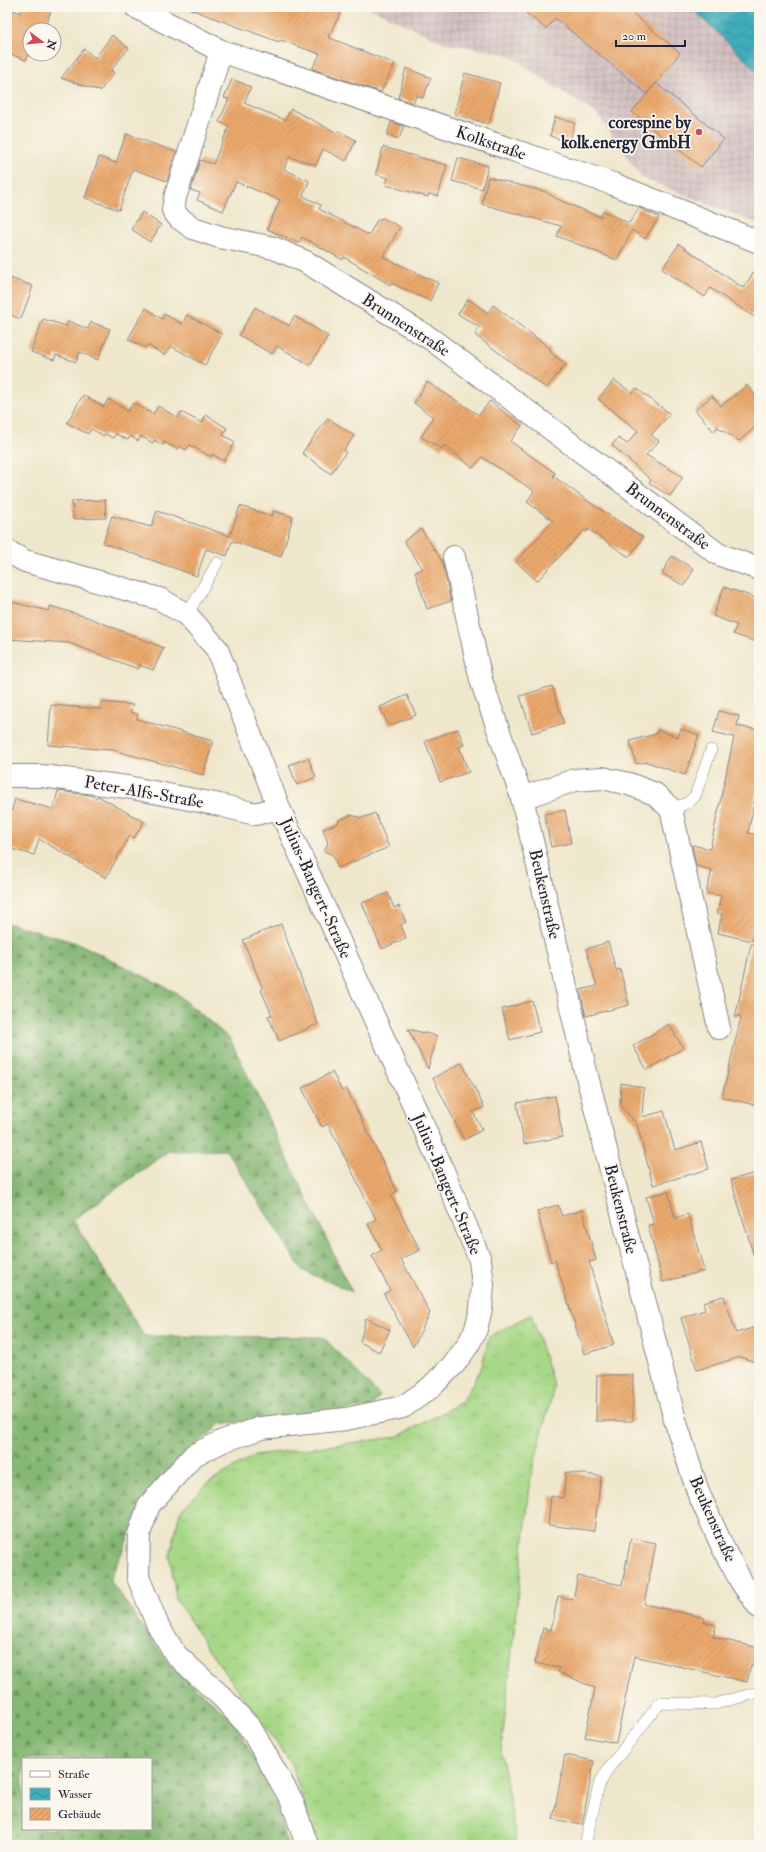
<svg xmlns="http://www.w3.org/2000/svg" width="766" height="1852" font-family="'IM FELL Double Pica',serif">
	<defs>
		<pattern id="industrial-grid" width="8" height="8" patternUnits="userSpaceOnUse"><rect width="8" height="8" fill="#d2bfc0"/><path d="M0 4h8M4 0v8" fill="none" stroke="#b4a4a6"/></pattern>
		<pattern id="grass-tufts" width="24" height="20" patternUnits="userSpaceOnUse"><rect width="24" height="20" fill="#a8d887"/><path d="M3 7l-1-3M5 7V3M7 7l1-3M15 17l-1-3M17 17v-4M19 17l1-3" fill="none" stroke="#90b975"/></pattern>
		<pattern id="forest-firs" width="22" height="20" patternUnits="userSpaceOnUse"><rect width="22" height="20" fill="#86b874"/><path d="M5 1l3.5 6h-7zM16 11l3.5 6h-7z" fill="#6d9560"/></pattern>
		<pattern id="water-waves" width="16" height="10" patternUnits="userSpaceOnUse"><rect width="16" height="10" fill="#3dacbb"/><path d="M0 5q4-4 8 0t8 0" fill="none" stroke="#338c99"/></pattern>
		<pattern id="building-hatch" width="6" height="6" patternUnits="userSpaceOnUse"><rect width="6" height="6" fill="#eaa86c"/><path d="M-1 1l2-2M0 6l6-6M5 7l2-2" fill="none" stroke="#c8905e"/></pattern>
	</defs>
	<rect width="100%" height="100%" fill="#fbf7ec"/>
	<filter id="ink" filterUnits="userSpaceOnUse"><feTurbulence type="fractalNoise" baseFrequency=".025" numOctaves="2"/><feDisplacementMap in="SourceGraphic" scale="8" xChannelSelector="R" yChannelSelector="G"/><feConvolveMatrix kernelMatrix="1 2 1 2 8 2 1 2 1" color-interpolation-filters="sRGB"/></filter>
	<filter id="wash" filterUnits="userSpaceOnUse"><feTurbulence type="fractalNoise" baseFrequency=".012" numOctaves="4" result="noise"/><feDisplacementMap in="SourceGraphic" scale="16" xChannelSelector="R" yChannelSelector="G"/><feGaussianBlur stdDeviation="0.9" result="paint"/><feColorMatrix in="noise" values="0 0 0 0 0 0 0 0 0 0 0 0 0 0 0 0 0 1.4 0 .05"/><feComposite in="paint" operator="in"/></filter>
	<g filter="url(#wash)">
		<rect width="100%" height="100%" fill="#efe7cc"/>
		<path fill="url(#industrial-grid)" d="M 368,7 L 691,7 L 759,73 L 759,224 L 642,178 L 598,115 L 507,54 L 445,43 Z"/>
		<path fill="url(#grass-tufts)" stroke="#657d61" d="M 531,1314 L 554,1387 L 531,1476 L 501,1751 L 517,1845 L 318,1845 L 290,1761 L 209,1650 L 176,1599 L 170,1556 L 180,1511 L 207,1484 L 255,1455 L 397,1437 L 462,1402 L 481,1369 L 489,1337 Z"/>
		<path fill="url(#forest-firs)" stroke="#546d58" fill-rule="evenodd" d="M 7,923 L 80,944 L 175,992 L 230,1039 L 352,1292 L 302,1270 L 226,1150 L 169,1151 L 73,1220 L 144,1336 L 323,1337 L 380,1396 L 371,1407 L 220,1424 L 157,1481 L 129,1536 L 110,1580 L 171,1667 L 235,1721 L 275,1801 L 288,1845 L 7,1845 ZM 23,1759 L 151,1759 L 151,1829 L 23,1829 Z"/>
		<path fill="url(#water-waves)" stroke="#30677b" d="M 691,7 L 759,7 L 759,73 Z"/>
		<g id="blocks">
			<g fill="url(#building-hatch)">
				<path d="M 22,7 L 52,7 L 45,30 L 30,30 L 30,50 L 26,60 L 7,53 L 7,27 L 13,10 L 20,13 Z"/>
				<path d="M 191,7 L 331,7 L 341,12 L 328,37 L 395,64 L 381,92 L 312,69 L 320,54 L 280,40 L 279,42 L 190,9 Z"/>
				<path d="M 519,7 L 625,7 L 680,53 L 647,94 L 555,18 L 546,29 Z"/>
				<path d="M 112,35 L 129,48 L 111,70 L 114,73 L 100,91 L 61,78 L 84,49 L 95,58 Z"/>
				<path d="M 406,68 L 431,78 L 423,98 L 417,95 L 413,103 L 398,98 Z"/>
				<path d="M 465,73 L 500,83 L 489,124 L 454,114 Z"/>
				<path d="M 232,79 L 251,87 L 244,103 L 285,120 L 291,109 L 337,133 L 338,131 L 356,140 L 346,161 L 323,149 L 316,165 L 289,157 L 284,169 L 309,181 L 303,196 L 321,205 L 319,209 L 369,235 L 377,220 L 383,218 L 400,227 L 383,257 L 438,283 L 430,301 L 391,283 L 390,285 L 344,257 L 343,260 L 302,237 L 299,243 L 267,229 L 280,200 L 236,182 L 223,211 L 197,200 L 200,193 L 191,190 L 200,160 L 213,164 L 229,126 L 219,122 L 229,99 L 224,98 Z"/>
				<path d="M 656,83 L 724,139 L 701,167 L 632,112 Z"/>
				<path d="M 555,117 L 575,123 L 569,142 L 550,136 Z"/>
				<path d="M 391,122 L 404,126 L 399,139 L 387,135 Z"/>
				<path d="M 126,134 L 176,152 L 167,181 L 133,169 L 119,210 L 85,198 L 99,157 L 116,163 Z"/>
				<path d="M 383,147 L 447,165 L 438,196 L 429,194 L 428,197 L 386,185 L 388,178 L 376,174 Z"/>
				<path d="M 458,158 L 488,166 L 482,189 L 452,181 Z"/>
				<path d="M 488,177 L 546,192 L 557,199 L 600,217 L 603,211 L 629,223 L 639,208 L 659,217 L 645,239 L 632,230 L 617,260 L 557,236 L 561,226 L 482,204 Z"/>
				<path d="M 142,212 L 161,225 L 150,242 L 131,229 Z"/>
				<path d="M 679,244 L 743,288 L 759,265 L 759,320 L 710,288 L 705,297 L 662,269 Z"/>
				<path d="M 7,277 L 33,286 L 21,319 L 7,314 Z"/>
				<path d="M 468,299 L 488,313 L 493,305 L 551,349 L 550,352 L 566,364 L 546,388 L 475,335 L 479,327 L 458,314 Z"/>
				<path d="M 255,307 L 289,326 L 294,316 L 328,336 L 310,365 L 277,346 L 272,354 L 239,335 Z"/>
				<path d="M 146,308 L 162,319 L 164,314 L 182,324 L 187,315 L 222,334 L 205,365 L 171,346 L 165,355 L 147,345 L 146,348 L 128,339 Z"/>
				<path d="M 43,319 L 66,326 L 68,321 L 88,329 L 91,322 L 110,329 L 98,360 L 80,352 L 76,362 L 56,355 L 54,360 L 31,352 Z"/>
				<path d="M 614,380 L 632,393 L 636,388 L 670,414 L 651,435 L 659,441 L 646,455 L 683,477 L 670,496 L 649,483 L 651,480 L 612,445 L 618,438 L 627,444 L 638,431 L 598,399 Z"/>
				<path d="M 427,382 L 479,415 L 490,401 L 522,426 L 510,441 L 555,473 L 553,476 L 592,504 L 643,537 L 629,557 L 588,529 L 586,532 L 584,530 L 537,581 L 516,562 L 553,521 L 527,502 L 534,491 L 482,457 L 473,468 L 444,445 L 442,449 L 421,437 L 433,417 L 414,403 Z"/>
				<path d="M 747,385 L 759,400 L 759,424 L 739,441 L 717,427 L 714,432 L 695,410 L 712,396 L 721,406 Z"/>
				<path d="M 83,395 L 104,407 L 108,399 L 128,411 L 133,403 L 153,414 L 158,406 L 178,418 L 181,412 L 202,423 L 206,415 L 227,428 L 223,435 L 235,442 L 224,461 L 212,454 L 211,457 L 190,445 L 186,450 L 179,446 L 177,449 L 164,442 L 163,445 L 154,440 L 153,443 L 141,436 L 138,441 L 130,436 L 128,440 L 116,434 L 113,438 L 105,434 L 104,436 L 91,429 L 88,434 L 67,423 Z"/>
				<path d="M 328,418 L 354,436 L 344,450 L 346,452 L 331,474 L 302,453 Z"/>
				<path d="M 105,500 L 106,518 L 73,519 L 72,501 Z"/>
				<path d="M 240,506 L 272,516 L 274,511 L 293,517 L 281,557 L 232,541 L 227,556 L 206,549 L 197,576 L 103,543 L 112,516 L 151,527 L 157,511 L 230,536 Z"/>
				<path d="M 421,529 L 442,561 L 451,601 L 427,609 L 415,572 L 423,569 L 404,541 Z"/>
				<path d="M 672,556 L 694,569 L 684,586 L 662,573 Z"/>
				<path d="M 724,587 L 759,599 L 759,643 L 733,634 L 737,625 L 713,616 Z"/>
				<path d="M 7,601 L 49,611 L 50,606 L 87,617 L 164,648 L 153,670 L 139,665 L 138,669 L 69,643 L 7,639 Z"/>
				<path d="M 552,686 L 564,723 L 532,733 L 520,696 Z"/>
				<path d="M 407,695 L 416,715 L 389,726 L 380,707 Z"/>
				<path d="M 101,702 L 133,705 L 130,712 L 138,715 L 137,719 L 213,741 L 203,775 L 113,750 L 48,745 L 51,705 L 101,709 Z"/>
				<path d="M 719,711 L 739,716 L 737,726 L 759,730 L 759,780 L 748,833 L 759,835 L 759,912 L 752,941 L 718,933 L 722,914 L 717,913 L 721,896 L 706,893 L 712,870 L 696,866 L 692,845 L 710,849 L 734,737 L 713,732 Z"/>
				<path d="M 458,729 L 464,745 L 459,747 L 469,772 L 440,782 L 425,741 Z"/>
				<path d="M 681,729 L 699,735 L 685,775 L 647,762 L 636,764 L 630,741 L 656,734 L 658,730 L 678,737 Z"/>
				<path d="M 308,758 L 316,777 L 297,785 L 289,765 Z"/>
				<path d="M 58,791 L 90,795 L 96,798 L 98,796 L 144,822 L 134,838 L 130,835 L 106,878 L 39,839 L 34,855 L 7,848 L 7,808 L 12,810 L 15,799 L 53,809 Z"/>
				<path d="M 565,810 L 571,843 L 551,847 L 544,814 Z"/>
				<path d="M 375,813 L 389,847 L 338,868 L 333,855 L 324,851 L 328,843 L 323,829 L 338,823 L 339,820 L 351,815 L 362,818 Z"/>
				<path d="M 388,893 L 394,908 L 399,906 L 406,922 L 401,925 L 406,938 L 382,949 L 362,903 Z"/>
				<path d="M 281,924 L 318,1024 L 279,1041 L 268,1016 L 272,1015 L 261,990 L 263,989 L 243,940 Z"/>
				<path d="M 608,942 L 616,970 L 620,969 L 629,1005 L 586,1016 L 580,990 L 597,986 L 586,949 Z"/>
				<path d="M 751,944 L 759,945 L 759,1067 L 755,1083 L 759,1084 L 759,1106 L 722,1097 L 741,1017 L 739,1015 L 735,1018 Z"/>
				<path d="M 532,1001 L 540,1032 L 510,1040 L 502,1009 Z"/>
				<path d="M 669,1024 L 683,1048 L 647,1070 L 633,1046 Z"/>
				<path d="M 408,1029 L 437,1036 L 428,1069 Z"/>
				<path d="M 462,1063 L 484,1107 L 473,1112 L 482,1130 L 464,1140 L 433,1078 Z"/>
				<path d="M 332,1072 L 342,1091 L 346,1088 L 397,1191 L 391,1195 L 420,1250 L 401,1259 L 430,1313 L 413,1347 L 384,1294 L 390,1290 L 372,1256 L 382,1250 L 368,1224 L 376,1219 L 328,1124 L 322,1127 L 302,1088 Z"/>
				<path d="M 621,1083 L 644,1088 L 642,1117 L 664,1111 L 675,1150 L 701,1142 L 709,1169 L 653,1185 L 637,1124 L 620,1105 Z"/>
				<path d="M 555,1096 L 563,1137 L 524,1144 L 517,1103 Z"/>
				<path d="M 759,1172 L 759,1256 L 754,1256 L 731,1180 Z"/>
				<path d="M 668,1191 L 675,1218 L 688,1214 L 704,1271 L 663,1282 L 648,1225 L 654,1224 L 646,1197 Z"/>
				<path d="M 558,1205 L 562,1216 L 582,1210 L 596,1260 L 589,1262 L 614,1345 L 584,1354 L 555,1260 L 551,1262 L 537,1211 Z"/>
				<path d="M 724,1296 L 736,1333 L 759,1326 L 759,1363 L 740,1357 L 697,1370 L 681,1318 L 705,1310 L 703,1302 Z"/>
				<path d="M 366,1318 L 390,1330 L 379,1352 L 360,1342 Z"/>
				<path d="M 597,1375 L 633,1375 L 633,1421 L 596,1421 Z"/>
				<path d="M 566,1472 L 601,1476 L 594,1531 L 548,1525 L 551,1496 L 563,1498 Z"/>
				<path d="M 631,1538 L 656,1543 L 644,1604 L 705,1618 L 704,1622 L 716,1625 L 713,1637 L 759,1648 L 759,1667 L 751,1665 L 747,1682 L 634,1656 L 616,1743 L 585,1737 L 595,1688 L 558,1672 L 559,1668 L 535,1663 L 543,1628 L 551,1630 L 558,1596 L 573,1600 L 578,1576 L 622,1585 Z"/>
				<path d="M 565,1755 L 594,1761 L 582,1825 L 553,1819 Z"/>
			</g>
		</g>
	</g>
	<g filter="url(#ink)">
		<use href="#blocks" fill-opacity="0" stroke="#888484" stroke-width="1"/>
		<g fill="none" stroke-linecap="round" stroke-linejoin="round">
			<defs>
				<g id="lane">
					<path d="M 187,615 L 217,563"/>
					<path d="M 671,809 L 688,803 L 695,796 L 711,750"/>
					<path d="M 585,1845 L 599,1785 L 608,1769 L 660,1703 L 715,1704 L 759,1692"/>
				</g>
				<g id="street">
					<path d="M 136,7 L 221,51 L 613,184 L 759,242"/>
					<path d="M 221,51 L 175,198 L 173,210 L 179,218 L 193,228 L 220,237 L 274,248 L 306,262 L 431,339 L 718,554 L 759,569"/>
					<path d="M 7,551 L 25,561 L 160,599 L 187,615 L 217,649 L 279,808 L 439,1161 L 480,1260 L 483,1285 L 481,1309 L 476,1329 L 468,1345 L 455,1363 L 430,1388 L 403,1407 L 346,1419 L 261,1428 L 223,1441 L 194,1455 L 149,1505 L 139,1534 L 138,1577 L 158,1626 L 176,1655 L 223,1698 L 251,1729 L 292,1801 L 307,1845"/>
					<path d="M 454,557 L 481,680 L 522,798 L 587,1076 L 675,1420 L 698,1492 L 723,1548 L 742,1583 L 759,1607"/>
					<path d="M 7,776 L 42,776 L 127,787 L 220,805 L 255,814 L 279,808"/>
					<path d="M 522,798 L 575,780 L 602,778 L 629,784 L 655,794 L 671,809 L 719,1028"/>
				</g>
			</defs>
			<use href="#lane" stroke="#888484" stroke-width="12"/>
			<use href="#street" stroke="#888484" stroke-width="24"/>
			<use href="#lane" stroke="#fff" stroke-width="11"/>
			<use href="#street" stroke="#fff" stroke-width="22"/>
		</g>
	</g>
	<circle fill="#d1495b" stroke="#fbf7ec" stroke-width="1.5" cx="699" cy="132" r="4"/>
	<g text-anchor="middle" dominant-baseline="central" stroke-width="3.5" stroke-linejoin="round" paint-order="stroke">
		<g font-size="17" font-weight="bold" fill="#22223b" stroke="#fbf7ec" text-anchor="end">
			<text x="691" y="122">corespine by<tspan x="691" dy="20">kolk.energy GmbH</tspan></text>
		</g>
		<g font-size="17" fill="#22223b" stroke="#fbf7ec">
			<text transform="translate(491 143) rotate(19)">Kolkstraße</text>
			<text transform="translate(406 325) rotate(33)">Brunnenstraße</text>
			<text transform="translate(668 516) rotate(37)">Brunnenstraße</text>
			<text transform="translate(144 792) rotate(10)">Peter-Alfs-Straße</text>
			<text transform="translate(316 888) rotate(66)">Julius-Bangert-Straße</text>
			<text transform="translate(545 894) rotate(77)">Beukenstraße</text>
			<text transform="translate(447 1184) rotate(67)">Julius-Bangert-Straße</text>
			<text transform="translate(621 1209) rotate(76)">Beukenstraße</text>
			<text transform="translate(713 1519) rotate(66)">Beukenstraße</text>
		</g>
	</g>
	<rect width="766" height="1852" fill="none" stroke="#fbf7ec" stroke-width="24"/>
	<rect x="22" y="1758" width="130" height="72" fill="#fbf7ec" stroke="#a4a2a5"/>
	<rect x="30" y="1771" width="20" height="6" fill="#ffffff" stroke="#a4a2a5"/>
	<text x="58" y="1778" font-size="12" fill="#22223b">Straße</text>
	<rect x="30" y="1788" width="20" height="12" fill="url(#water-waves)" stroke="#a4a2a5"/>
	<text x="58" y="1798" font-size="12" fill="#22223b">Wasser</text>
	<rect x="30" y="1808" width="20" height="12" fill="url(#building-hatch)" stroke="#a4a2a5"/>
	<text x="58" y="1818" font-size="12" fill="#22223b">Gebäude</text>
	<g transform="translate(42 42) rotate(106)"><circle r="19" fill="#fbf7ec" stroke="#a4a2a5"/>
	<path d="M0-3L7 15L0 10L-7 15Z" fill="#d1495b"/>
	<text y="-6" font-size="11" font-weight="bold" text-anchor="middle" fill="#22223b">N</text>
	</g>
	<path d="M616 40v6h69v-6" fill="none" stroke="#22223b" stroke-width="2"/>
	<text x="622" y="40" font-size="12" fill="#22223b" stroke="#fbf7ec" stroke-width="3" paint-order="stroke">20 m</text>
</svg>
